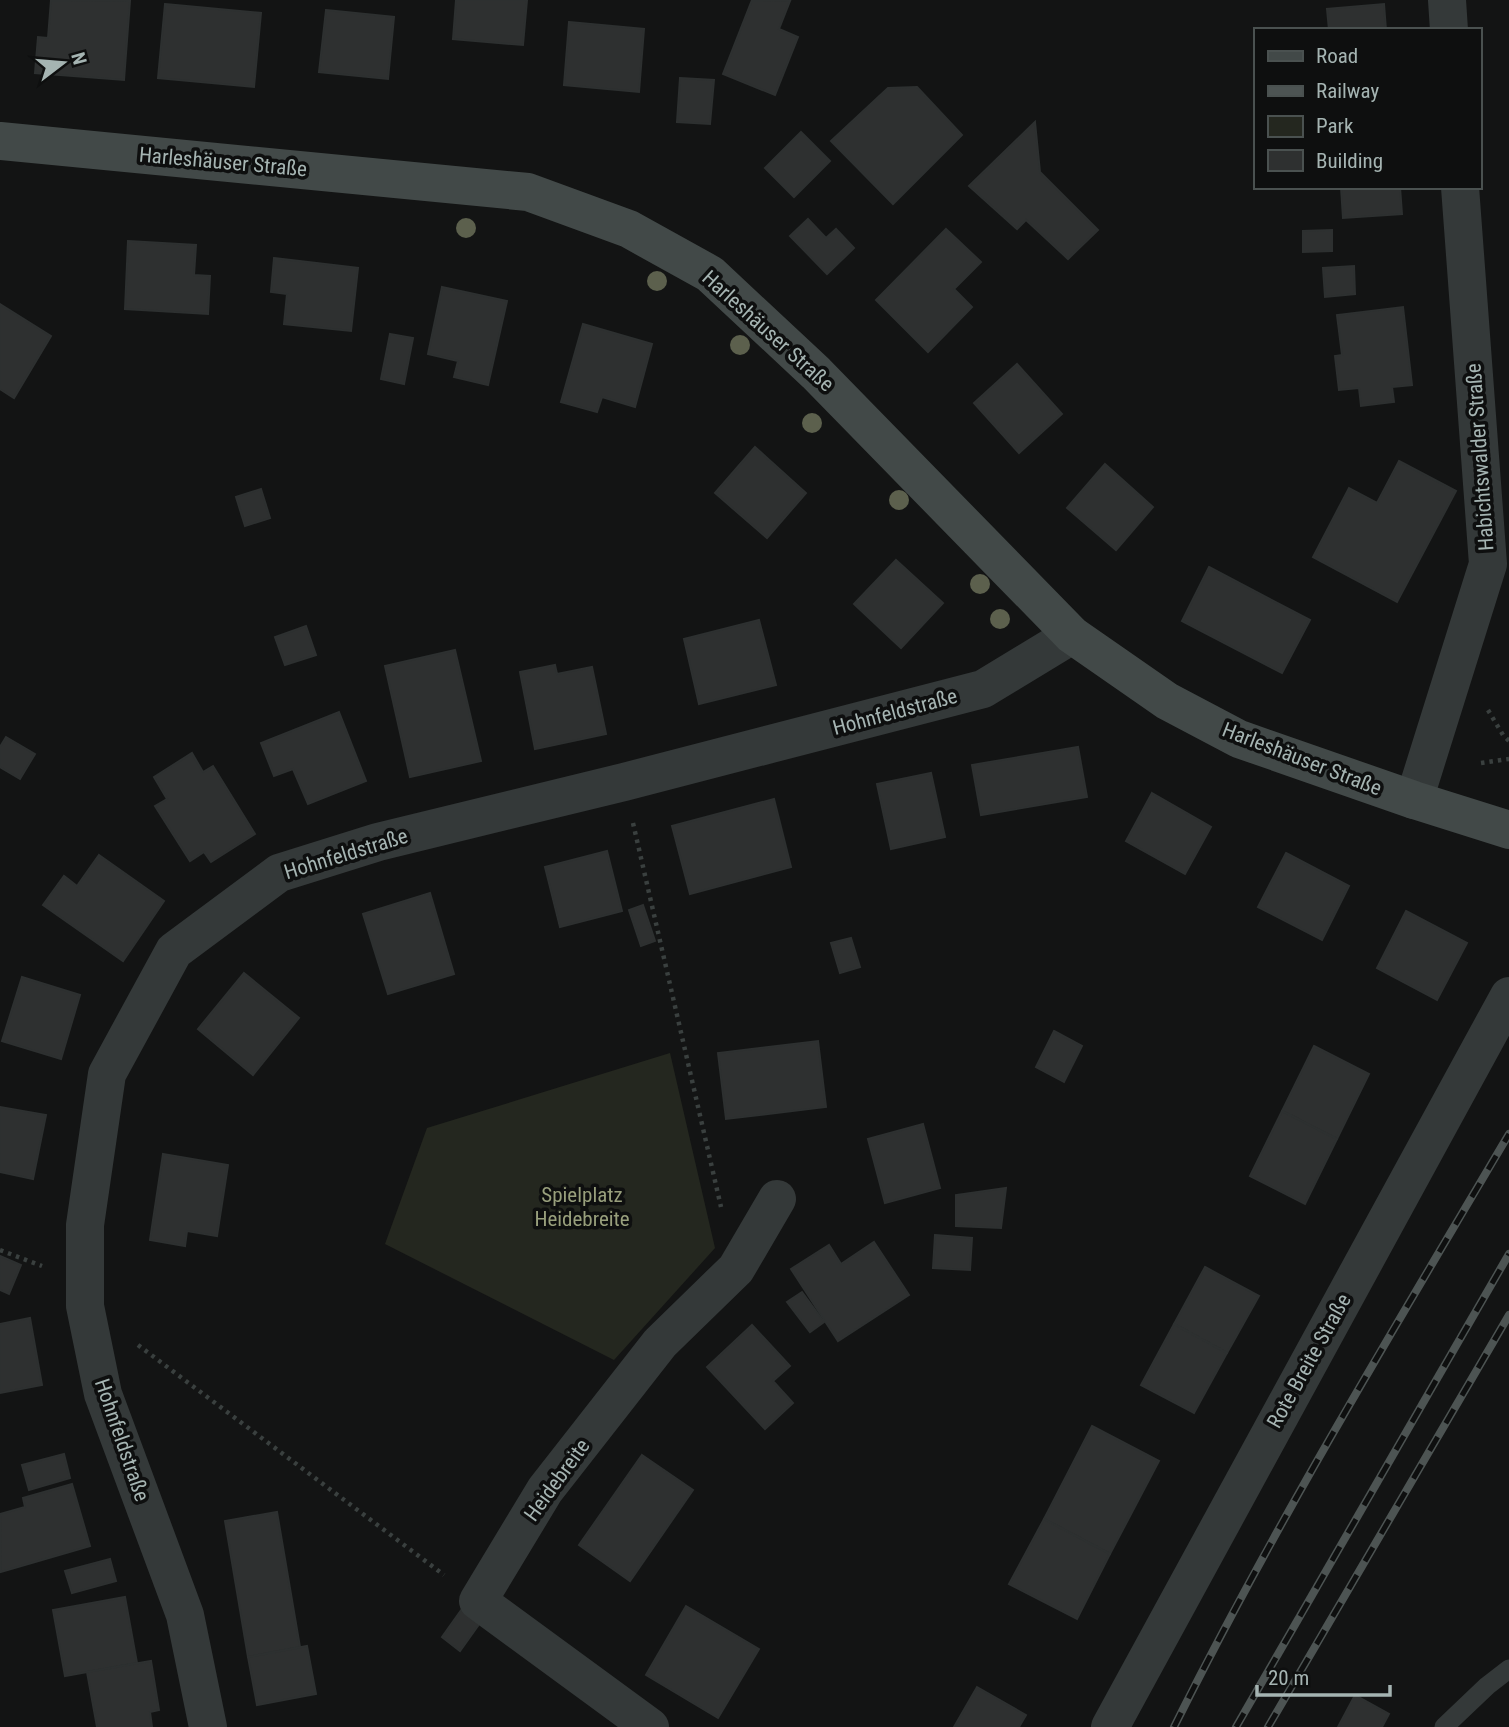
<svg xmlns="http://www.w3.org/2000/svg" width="1509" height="1727" font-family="'Roboto Condensed',sans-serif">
	<rect width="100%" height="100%" fill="#131414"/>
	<path fill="#24271f" d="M 670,1053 L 715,1248 L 614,1360 L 385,1244 L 427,1128 Z"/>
	<g fill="#2e3030" stroke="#2d3030" stroke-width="2">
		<path d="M 51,0 L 130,1 L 124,80 L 35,73 L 38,37 L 48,38 Z"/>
		<path d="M 456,0 L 527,0 L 523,45 L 453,39 Z"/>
		<path d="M 752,0 L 790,1 L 779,29 L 798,37 L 775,95 L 723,74 Z"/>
		<path d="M 165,4 L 261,13 L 254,87 L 158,78 Z"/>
		<path d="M 1384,4 L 1386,30 L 1329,30 L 1327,9 Z"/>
		<path d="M 326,10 L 394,17 L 388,79 L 319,72 Z"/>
		<path d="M 569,22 L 644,29 L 639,92 L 564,85 Z"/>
		<path d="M 680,78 L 714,80 L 710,124 L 677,122 Z"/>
		<path d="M 917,87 L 962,135 L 893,204 L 831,141 L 888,88 Z"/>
		<path d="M 1035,122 L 1040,172 L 1098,230 L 1068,259 L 1026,220 L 1017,229 L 969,186 Z"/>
		<path d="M 801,132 L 830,161 L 794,197 L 765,168 Z"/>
		<path d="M 1341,187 L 1400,187 L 1402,214 L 1343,218 Z"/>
		<path d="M 808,219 L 826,238 L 836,229 L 854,248 L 827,274 L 790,236 Z"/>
		<path d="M 946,229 L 981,262 L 954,289 L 972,307 L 928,352 L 876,300 Z"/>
		<path d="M 1332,230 L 1332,251 L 1303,252 L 1303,231 Z"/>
		<path d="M 128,241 L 196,245 L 194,275 L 210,276 L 208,314 L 125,309 Z"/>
		<path d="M 274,258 L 358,268 L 351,331 L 284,324 L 287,294 L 271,292 Z"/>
		<path d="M 1354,266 L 1355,294 L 1325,297 L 1323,268 Z"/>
		<path d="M 442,287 L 507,301 L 488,385 L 454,377 L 458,361 L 428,354 Z"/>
		<path d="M 0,304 L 51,336 L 14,398 L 0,389 Z"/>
		<path d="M 1403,307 L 1412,385 L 1392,387 L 1394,402 L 1361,406 L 1359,388 L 1339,390 L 1335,356 L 1342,355 L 1337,315 Z"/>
		<path d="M 583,324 L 652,344 L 635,407 L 602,397 L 597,412 L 561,402 Z"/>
		<path d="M 390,334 L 413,338 L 404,384 L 381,379 Z"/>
		<path d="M 1017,364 L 1062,414 L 1019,453 L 974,403 Z"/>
		<path d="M 755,447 L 806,493 L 767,538 L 715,493 Z"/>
		<path d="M 1399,461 L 1456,491 L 1397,602 L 1313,557 L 1349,488 L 1377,503 Z"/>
		<path d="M 1105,464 L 1153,507 L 1116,550 L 1067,508 Z"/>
		<path d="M 261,489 L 270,518 L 245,526 L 236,497 Z"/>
		<path d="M 896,560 L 943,603 L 901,648 L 854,604 Z"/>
		<path d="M 1209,567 L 1310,620 L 1282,673 L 1182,621 Z"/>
		<path d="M 759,620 L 776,685 L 699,704 L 684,639 Z"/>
		<path d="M 306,626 L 316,655 L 285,665 L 275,637 Z"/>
		<path d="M 455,650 L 481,761 L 410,777 L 385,666 Z"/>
		<path d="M 555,665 L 557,674 L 592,667 L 606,734 L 535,749 L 520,672 Z"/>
		<path d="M 339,712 L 366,781 L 308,804 L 293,769 L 274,776 L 261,743 Z"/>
		<path d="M 6,737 L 35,754 L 20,779 L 0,767 L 0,747 Z"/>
		<path d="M 1078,747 L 1087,797 L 981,815 L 972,765 Z"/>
		<path d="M 192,753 L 203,772 L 213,766 L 255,834 L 211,862 L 204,852 L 190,861 L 155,806 L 167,799 L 154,777 Z"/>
		<path d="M 931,773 L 945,837 L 891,849 L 877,784 Z"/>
		<path d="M 1152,793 L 1211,827 L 1185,874 L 1126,841 Z"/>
		<path d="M 774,799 L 791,867 L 690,894 L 672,826 Z"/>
		<path d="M 607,851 L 622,911 L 560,927 L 545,867 Z"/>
		<path d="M 1286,853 L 1349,886 L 1322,940 L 1258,907 Z"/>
		<path d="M 99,855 L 164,901 L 123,961 L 43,905 L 64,876 L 77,886 Z"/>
		<path d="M 430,893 L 454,974 L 388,994 L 363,914 Z"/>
		<path d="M 643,905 L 655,941 L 641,946 L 629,910 Z"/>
		<path d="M 1406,911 L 1467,943 L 1437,1000 L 1377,968 Z"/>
		<path d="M 851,938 L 860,967 L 840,973 L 831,943 Z"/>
		<path d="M 244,973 L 299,1018 L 253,1075 L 198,1029 Z"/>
		<path d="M 22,977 L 80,995 L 61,1059 L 2,1041 Z"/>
		<path d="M 1054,1031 L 1082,1046 L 1064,1082 L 1036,1067 Z"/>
		<path d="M 818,1041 L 826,1107 L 726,1119 L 718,1053 Z"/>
		<path d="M 1314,1046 L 1369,1074 L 1337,1139 L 1282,1111 Z"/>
		<path d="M 0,1107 L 46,1115 L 33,1179 L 0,1172 Z"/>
		<path d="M 1282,1111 L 1337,1139 L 1305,1204 L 1250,1176 Z"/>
		<path d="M 923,1124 L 940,1188 L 885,1203 L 868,1139 Z"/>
		<path d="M 163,1154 L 228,1165 L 217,1236 L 187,1231 L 185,1246 L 150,1240 Z"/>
		<path d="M 1006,1188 L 1001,1228 L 956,1226 L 956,1195 Z"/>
		<path d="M 935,1235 L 972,1238 L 970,1270 L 933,1268 Z"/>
		<path d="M 874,1242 L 909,1295 L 838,1341 L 791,1269 L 829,1245 L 841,1264 Z"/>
		<path d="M 0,1256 L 21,1265 L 9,1294 L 0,1290 Z"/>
		<path d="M 1205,1267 L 1259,1296 L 1227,1353 L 1174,1324 Z"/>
		<path d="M 802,1292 L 824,1322 L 810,1332 L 787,1302 Z"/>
		<path d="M 30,1318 L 42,1385 L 0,1393 L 0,1324 Z"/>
		<path d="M 1174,1324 L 1227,1353 L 1194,1413 L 1141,1385 Z"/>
		<path d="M 752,1325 L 790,1366 L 773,1381 L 793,1403 L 765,1429 L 707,1367 Z"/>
		<path d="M 1092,1426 L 1159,1461 L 1110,1554 L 1044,1519 Z"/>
		<path d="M 64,1454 L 70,1478 L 29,1490 L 22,1465 Z"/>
		<path d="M 642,1455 L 693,1490 L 630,1581 L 579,1545 Z"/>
		<path d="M 72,1484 L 90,1546 L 1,1572 L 0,1514 L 25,1507 L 23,1498 Z"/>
		<path d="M 277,1512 L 300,1647 L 248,1657 L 225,1521 Z"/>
		<path d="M 1044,1519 L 1110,1554 L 1077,1619 L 1009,1584 Z"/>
		<path d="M 110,1559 L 116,1581 L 72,1593 L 65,1571 Z"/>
		<path d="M 125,1597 L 137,1663 L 65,1676 L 53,1610 Z"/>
		<path d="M 686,1606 L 759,1649 L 718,1718 L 646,1675 Z"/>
		<path d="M 462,1609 L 480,1623 L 460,1651 L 442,1637 Z"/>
		<path d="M 307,1646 L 316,1694 L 257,1705 L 248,1657 Z"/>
		<path d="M 151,1661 L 159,1710 L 150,1712 L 152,1727 L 97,1727 L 87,1672 Z"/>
		<path d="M 977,1687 L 1026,1715 L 1019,1727 L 954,1727 Z"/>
		<path d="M 1355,1695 L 1389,1714 L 1382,1727 L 1338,1727 Z"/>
	</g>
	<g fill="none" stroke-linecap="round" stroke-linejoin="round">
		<g stroke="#3a403f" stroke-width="4.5" stroke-dasharray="3.5 5" stroke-linecap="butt">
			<path d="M 1488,710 L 1503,735 L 1509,741"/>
			<path d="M 1481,763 L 1509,759"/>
			<path d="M 633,823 L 721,1207"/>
			<path d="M 0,1250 L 42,1266"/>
			<path d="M 138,1345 L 444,1575"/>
		</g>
		<path stroke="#343939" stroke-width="19" d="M 1444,1727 L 1487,1686 L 1509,1669"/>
		<g stroke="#343939" stroke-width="38">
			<path d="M 1447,0 L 1449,30"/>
			<path d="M 1414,800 L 1488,564 L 1460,187"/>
			<path d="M 208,1727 L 185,1615 L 103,1394 L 85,1306 L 85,1225 L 107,1074 L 174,951 L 279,873 L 378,842 L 624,782 L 983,689 L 1072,635"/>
			<path d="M 650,1727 L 478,1601 L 545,1490 L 660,1343 L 736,1269 L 777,1199"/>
			<path d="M 1110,1727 L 1509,996"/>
		</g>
		<path stroke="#424948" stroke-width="38" d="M 0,141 L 528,192 L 629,229 L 710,274 L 816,373 L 1072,635 L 1167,701 L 1239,739 L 1414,800 L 1509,830"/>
		<defs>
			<g id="rail">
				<path d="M 1174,1727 C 1275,1524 1394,1329 1509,1134"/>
				<path d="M 1236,1727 L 1509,1254"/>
				<path d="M 1268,1727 L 1509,1315"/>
			</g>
		</defs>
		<use href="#rail" stroke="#4d5453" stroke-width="8"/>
		<use href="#rail" stroke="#0e0f0f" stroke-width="5" stroke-dasharray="16" stroke-linecap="butt"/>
	</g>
	<g fill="#5c604d">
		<circle cx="466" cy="228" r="10"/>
		<circle cx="657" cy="281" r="10"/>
		<circle cx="740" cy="345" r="10"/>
		<circle cx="812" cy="423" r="10"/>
		<circle cx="899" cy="500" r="10"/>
		<circle cx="980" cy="584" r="10"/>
		<circle cx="1000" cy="619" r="10"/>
	</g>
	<g text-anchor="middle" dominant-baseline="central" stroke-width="7" stroke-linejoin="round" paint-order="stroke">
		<g font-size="21" fill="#a5b4b2" stroke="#0e0f0f">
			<text transform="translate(223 162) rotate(5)">Harleshäuser Straße</text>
			<text transform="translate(768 331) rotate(42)">Harleshäuser Straße</text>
			<text transform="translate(1480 457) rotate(-94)">Habichtswalder Straße</text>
			<text transform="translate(895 712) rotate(-15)">Hohnfeldstraße</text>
			<text transform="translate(1302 759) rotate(21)">Harleshäuser Straße</text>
			<text transform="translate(346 854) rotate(-17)">Hohnfeldstraße</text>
			<text transform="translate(1309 1361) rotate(-61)">Rote Breite Straße</text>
			<text transform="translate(122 1440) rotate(71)">Hohnfeldstraße</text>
			<text transform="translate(557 1480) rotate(-54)">Heidebreite</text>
		</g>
		<g font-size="21" fill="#989f7c" stroke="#0e0f0f">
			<text x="582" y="1195">Spielplatz<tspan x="582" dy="24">Heidebreite</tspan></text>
		</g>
	</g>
	<rect x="1254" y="28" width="228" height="161" fill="#0e0f0f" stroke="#4a5150" stroke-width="2"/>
	<rect x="1268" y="51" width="35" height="10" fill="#424948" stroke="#4a5150" stroke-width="2"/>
	<text x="1316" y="63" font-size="21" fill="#a5b4b2">Road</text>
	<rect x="1268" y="86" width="35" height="10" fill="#4d5453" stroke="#4a5150" stroke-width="2"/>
	<text x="1316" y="98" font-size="21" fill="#a5b4b2">Railway</text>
	<rect x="1268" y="116" width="35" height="21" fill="#24271f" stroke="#4a5150" stroke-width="2"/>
	<text x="1316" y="133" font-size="21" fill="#a5b4b2">Park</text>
	<rect x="1268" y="150" width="35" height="21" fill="#2e3030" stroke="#4a5150" stroke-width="2"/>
	<text x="1316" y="168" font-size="21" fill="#a5b4b2">Building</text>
	<g transform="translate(63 63) rotate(74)" stroke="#0e0f0f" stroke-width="5" paint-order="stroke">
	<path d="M0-5L12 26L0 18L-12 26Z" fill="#a5b4b2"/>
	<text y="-10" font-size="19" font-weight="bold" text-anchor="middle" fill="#a5b4b2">N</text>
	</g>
	<path d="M1257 1685v10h133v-10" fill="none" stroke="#a5b4b2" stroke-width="3.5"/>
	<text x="1268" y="1685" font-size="21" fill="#a5b4b2" stroke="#0e0f0f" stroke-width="5" paint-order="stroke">20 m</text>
</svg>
